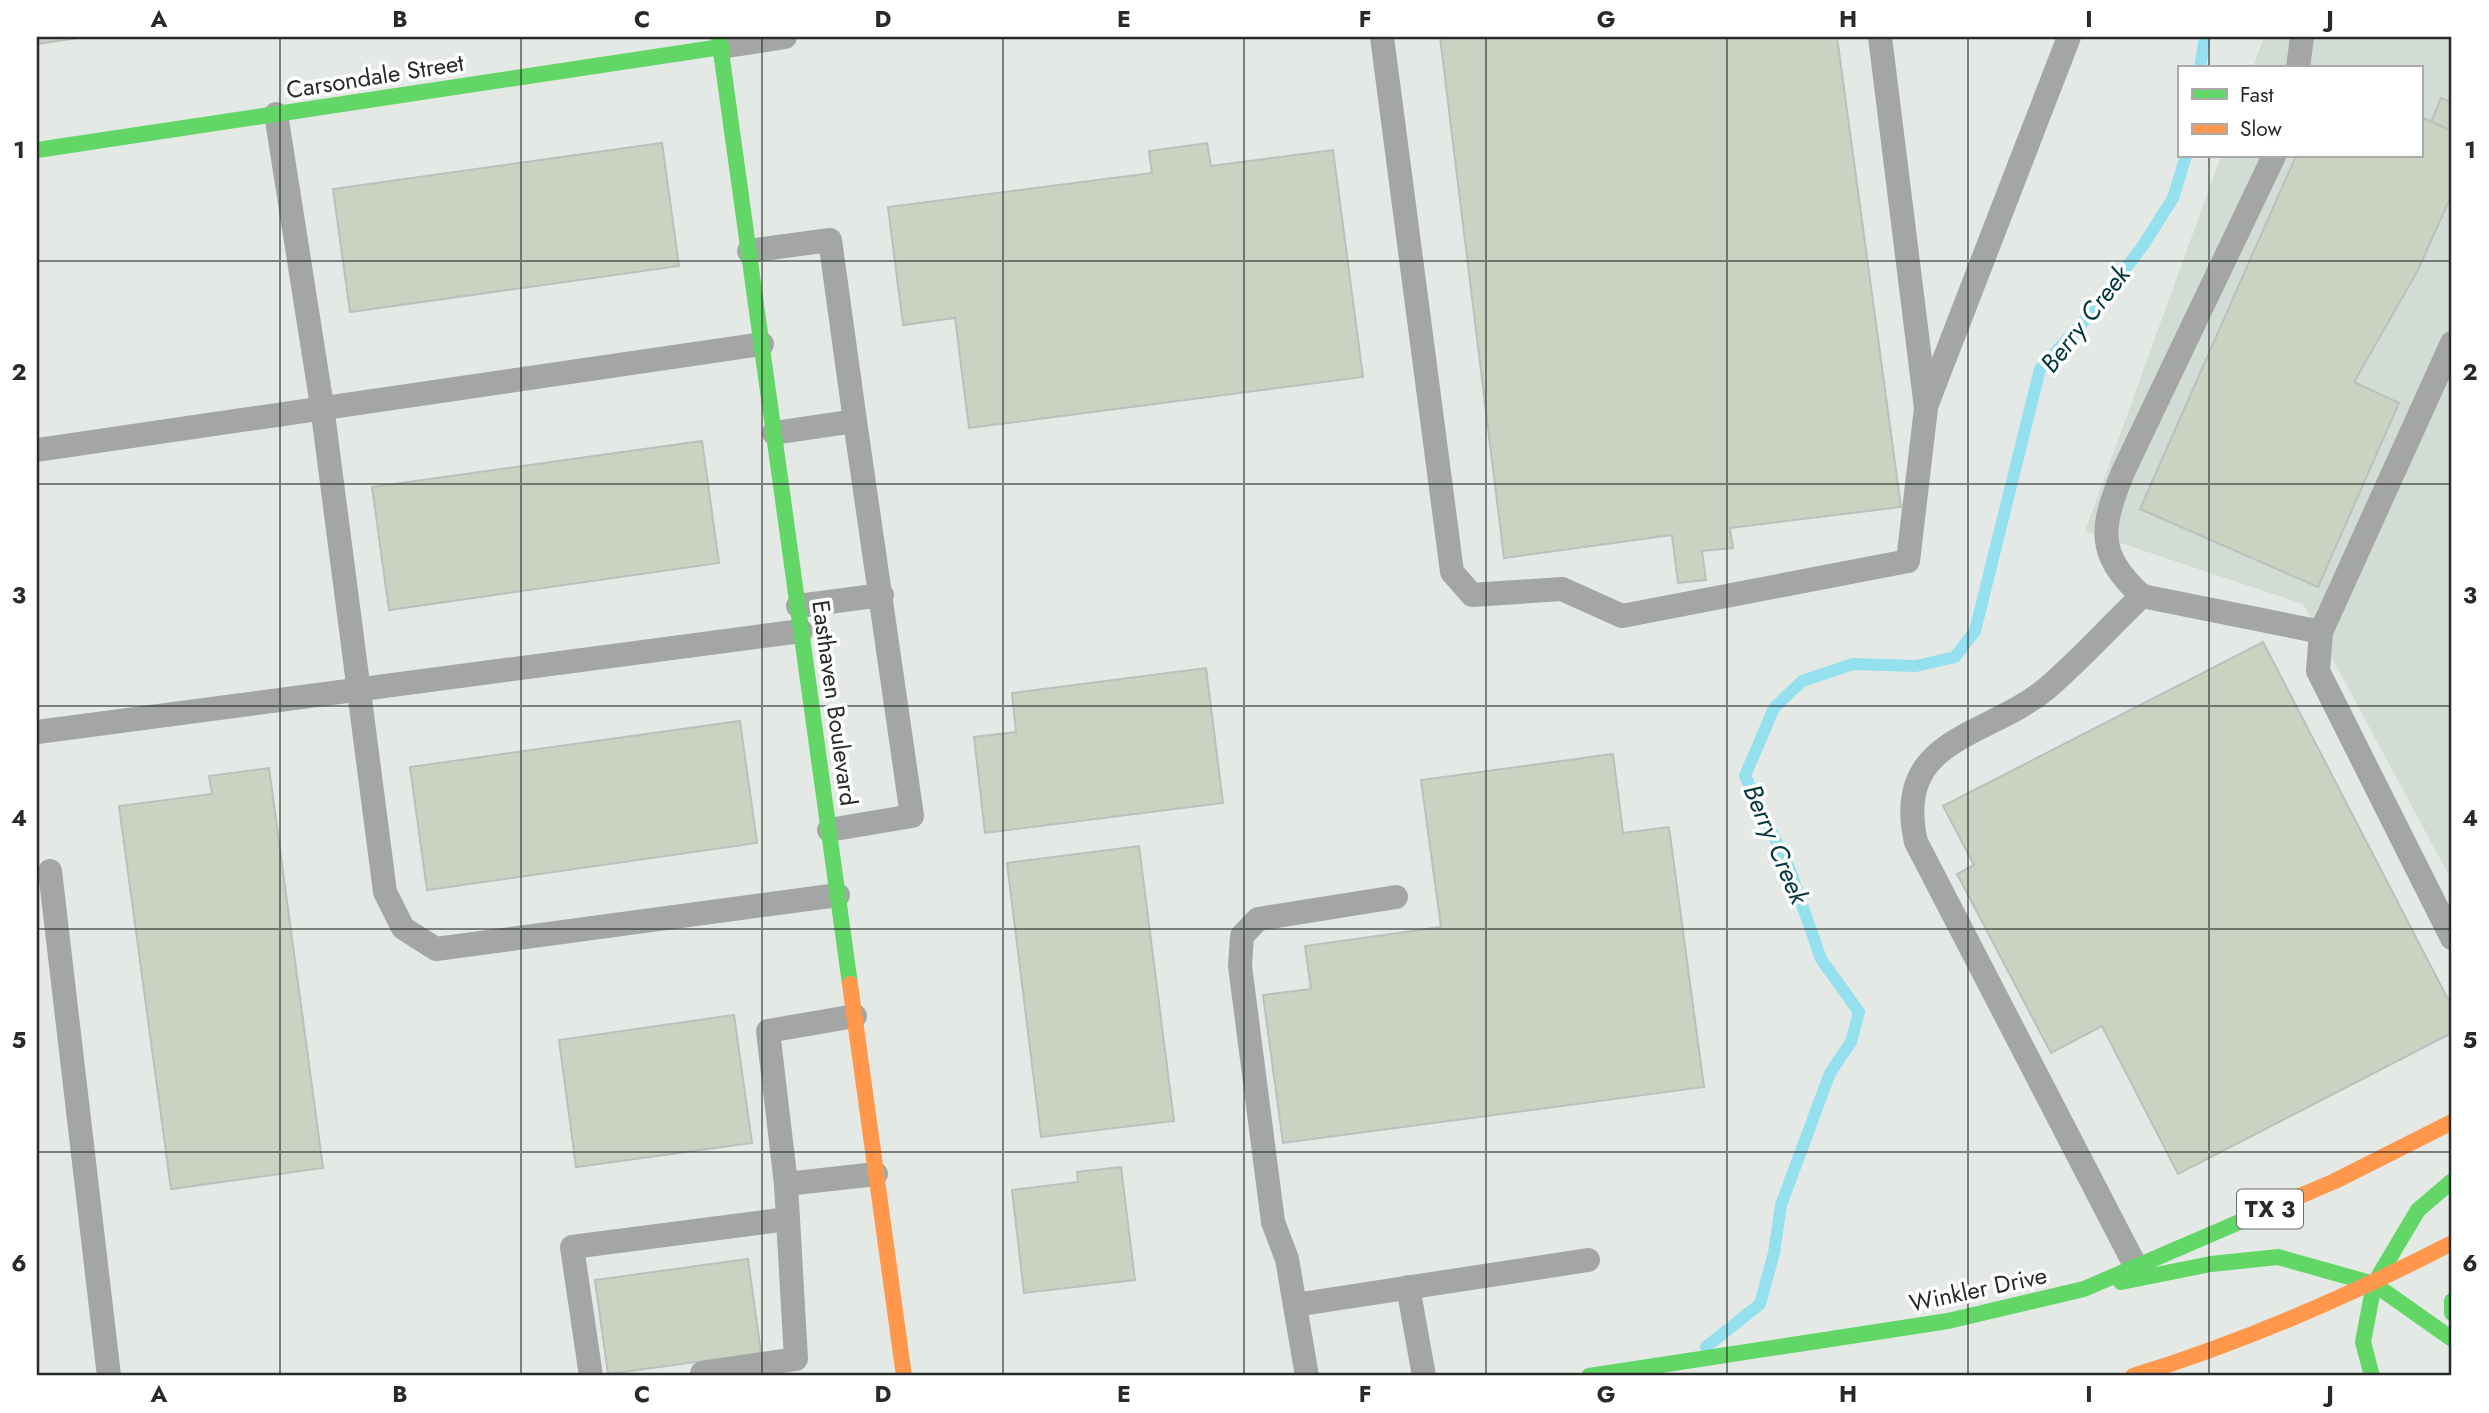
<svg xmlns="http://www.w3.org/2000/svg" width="2489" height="1413" font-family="Jost,sans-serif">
	<rect width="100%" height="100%" fill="#e4e9e5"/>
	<path fill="#d1dcd4" d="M 2264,37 L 2452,37 L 2452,881 L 2303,604 L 2085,531 L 2221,156 L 2421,156 L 2421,68 L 2253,68 Z"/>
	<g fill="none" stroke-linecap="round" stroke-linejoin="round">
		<g stroke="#94e0ee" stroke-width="12">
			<path d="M 2200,68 L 2205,37"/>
			<path d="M 1706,1347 L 1760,1304 L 1774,1253 L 1781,1205 L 1830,1073 L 1851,1042 L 1859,1012 L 1821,959 L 1790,870 L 1745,776 L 1774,708 L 1802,681 L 1853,664 L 1916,666 L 1955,657 L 1975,631 L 2040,369 L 2096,308 L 2144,244 L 2173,198 L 2186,156"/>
		</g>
	</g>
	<g fill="#cad2c2" stroke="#bcbfbc" stroke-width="2">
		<path d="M 37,37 L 84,37 L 37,44 Z"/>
		<path d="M 1440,37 L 1837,37 L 1901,507 L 1730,528 L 1733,548 L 1702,551 L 1706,580 L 1678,583 L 1672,535 L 1504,558 Z"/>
		<path d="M 2441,98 L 2452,103 L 2452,131 L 2431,122 Z"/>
		<path d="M 2421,117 L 2452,131 L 2452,194 L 2418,270 L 2354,382 L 2399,403 L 2318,587 L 2140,509 L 2296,156 L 2421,156 Z"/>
		<path d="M 662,143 L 679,266 L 350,312 L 333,189 Z"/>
		<path d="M 1207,143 L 1211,166 L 1333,150 L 1363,377 L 969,428 L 955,318 L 903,325 L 888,207 L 1152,173 L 1149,151 Z"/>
		<path d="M 702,441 L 719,563 L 389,610 L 372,487 Z"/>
		<path d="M 2263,642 L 2452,1007 L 2452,1033 L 2178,1174 L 2102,1026 L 2051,1053 L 1957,874 L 1974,865 L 1943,806 Z"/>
		<path d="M 1206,668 L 1223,803 L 985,833 L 974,737 L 1016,732 L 1012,693 Z"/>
		<path d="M 740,721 L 757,843 L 427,890 L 410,767 Z"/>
		<path d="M 1613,754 L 1623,833 L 1669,827 L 1704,1087 L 1283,1143 L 1263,995 L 1311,989 L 1305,946 L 1441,927 L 1421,780 Z"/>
		<path d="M 269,768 L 323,1168 L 171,1189 L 119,806 L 212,794 L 209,776 Z"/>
		<path d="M 1139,846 L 1174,1121 L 1041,1137 L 1007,863 Z"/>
		<path d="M 734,1015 L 752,1143 L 576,1167 L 559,1040 Z"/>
		<path d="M 1121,1167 L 1135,1280 L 1024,1293 L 1012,1190 L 1078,1182 L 1077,1172 Z"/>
		<path d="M 748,1259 L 761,1353 L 608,1374 L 595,1280 Z"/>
	</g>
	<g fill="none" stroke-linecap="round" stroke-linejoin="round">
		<g stroke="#a3a6a4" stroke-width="24">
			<path d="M 1382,37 L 1452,572 L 1472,595 L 1562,589 L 1622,616 L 1908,561 L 1926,408 L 1880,37"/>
			<path d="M 721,47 L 785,37"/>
			<path d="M 2298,68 L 2302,37"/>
			<path d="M 276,114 L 322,406 L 385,892 L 403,928 L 436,949 L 838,895"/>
			<path d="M 749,251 L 830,240 L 855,421 L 774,433"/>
			<path d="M 2452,343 L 2321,632 L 2318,671 L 2452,938"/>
			<path d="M 1927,404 L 2069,37"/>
			<path d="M 37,450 L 762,344"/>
			<path d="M 2142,596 C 2095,553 2101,527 2123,472 L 2274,156"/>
			<path d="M 798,606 L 882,595"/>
			<path d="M 37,732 L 801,631"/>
			<path d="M 829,830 L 912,816 L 855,421"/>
			<path d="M 50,871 L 109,1376"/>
			<path d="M 786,1184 L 768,1031 L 855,1016"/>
			<path d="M 2136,1267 L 1916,842 C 1892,737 1987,738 2046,689 C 2080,660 2110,626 2142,596 L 2321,632"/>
			<path d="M 1408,1287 L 1424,1376"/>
			<path d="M 1295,1305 L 1588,1260"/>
			<path d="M 591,1376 L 572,1247 L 788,1219"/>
			<path d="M 702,1376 L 702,1373 L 796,1359 L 786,1184 L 876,1174"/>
			<path d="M 1307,1376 L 1287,1259 L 1273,1222 L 1240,966 L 1242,936 L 1258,919 L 1396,897"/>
		</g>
		<g stroke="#63d668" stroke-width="16">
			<path d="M 719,37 L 850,984"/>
			<path d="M 37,150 L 721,47"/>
			<path d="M 2121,1282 L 2211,1264 L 2278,1257 L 2374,1284 L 2452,1339"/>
			<path d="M 2452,1301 L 2452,1313"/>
			<path d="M 1589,1376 L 1948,1321 L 2084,1289 L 2244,1220"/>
			<path d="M 2372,1376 L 2363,1342 L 2374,1284 L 2418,1210 L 2452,1181"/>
		</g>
		<g stroke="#ff974d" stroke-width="16">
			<path d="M 850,984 L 904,1376"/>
			<path d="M 2244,1220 L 2335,1181 L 2452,1122"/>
			<path d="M 2133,1376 C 2244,1342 2349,1296 2452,1243"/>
		</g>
	</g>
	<path fill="none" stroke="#272a28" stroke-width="2" stroke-opacity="0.55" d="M 280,37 L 280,1376M 521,37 L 521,1376M 762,37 L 762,1376M 1003,37 L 1003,1376M 1244,37 L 1244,1376M 1486,37 L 1486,1376M 1727,37 L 1727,1376M 1968,37 L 1968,1376M 2209,37 L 2209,68M 2209,156 L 2209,1376M 37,261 L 2452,261M 37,484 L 2452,484M 37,706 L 2452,706M 37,929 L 2452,929M 37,1152 L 2452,1152"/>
	<g text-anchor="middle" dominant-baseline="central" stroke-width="7" stroke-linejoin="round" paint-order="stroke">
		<rect fill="#fff" stroke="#686a68" stroke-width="2" x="2237" y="1189.5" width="66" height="39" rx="5"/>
		<g font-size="23" font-weight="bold" fill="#272a28">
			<text x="2270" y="1209">TX 3</text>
		</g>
		<g font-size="24" fill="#272a28" stroke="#fff">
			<text transform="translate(375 76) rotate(-9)">Carsondale Street</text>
			<text transform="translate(835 703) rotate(82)">Easthaven Boulevard</text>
			<text transform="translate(1978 1289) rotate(-12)">Winkler Drive</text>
		</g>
		<g font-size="26" font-style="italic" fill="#023740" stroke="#fff">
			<text transform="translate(2085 319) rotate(-52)">Berry Creek</text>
			<text transform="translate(1776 844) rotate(67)">Berry Creek</text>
		</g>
	</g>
	<rect width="2489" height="1413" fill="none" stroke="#ffffff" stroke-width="77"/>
	<rect x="2178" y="66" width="245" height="91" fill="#ffffff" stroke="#a9aaa9" stroke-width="2"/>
	<rect x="2192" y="89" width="35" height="10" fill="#63d668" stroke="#a9aaa9" stroke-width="2"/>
	<text x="2240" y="102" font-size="21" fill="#272a28">Fast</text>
	<rect x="2192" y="124" width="35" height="10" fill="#ff974d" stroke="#a9aaa9" stroke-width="2"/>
	<text x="2240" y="136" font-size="21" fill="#272a28">Slow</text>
	<rect x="38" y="38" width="2412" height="1336" fill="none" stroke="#272a28" stroke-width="2.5"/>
	<g font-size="23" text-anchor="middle" font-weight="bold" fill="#272a28">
		<text x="159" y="27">A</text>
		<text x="400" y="27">B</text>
		<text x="642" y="27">C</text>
		<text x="883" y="27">D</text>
		<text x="1124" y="27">E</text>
		<text x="1365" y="27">F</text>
		<text x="1606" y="27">G</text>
		<text x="1848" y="27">H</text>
		<text x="2089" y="27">I</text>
		<text x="2330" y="27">J</text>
		<text x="19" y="158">1</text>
		<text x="2470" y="158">1</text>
		<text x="19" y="380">2</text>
		<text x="2470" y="380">2</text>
		<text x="19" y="603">3</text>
		<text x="2470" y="603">3</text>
		<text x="19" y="826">4</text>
		<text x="2470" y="826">4</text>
		<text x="19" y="1048">5</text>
		<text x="2470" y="1048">5</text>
		<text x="19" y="1271">6</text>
		<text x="2470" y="1271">6</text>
		<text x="159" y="1402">A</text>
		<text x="400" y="1402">B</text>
		<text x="642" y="1402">C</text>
		<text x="883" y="1402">D</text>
		<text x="1124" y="1402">E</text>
		<text x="1365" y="1402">F</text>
		<text x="1606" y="1402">G</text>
		<text x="1848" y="1402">H</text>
		<text x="2089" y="1402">I</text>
		<text x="2330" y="1402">J</text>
	</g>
</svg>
